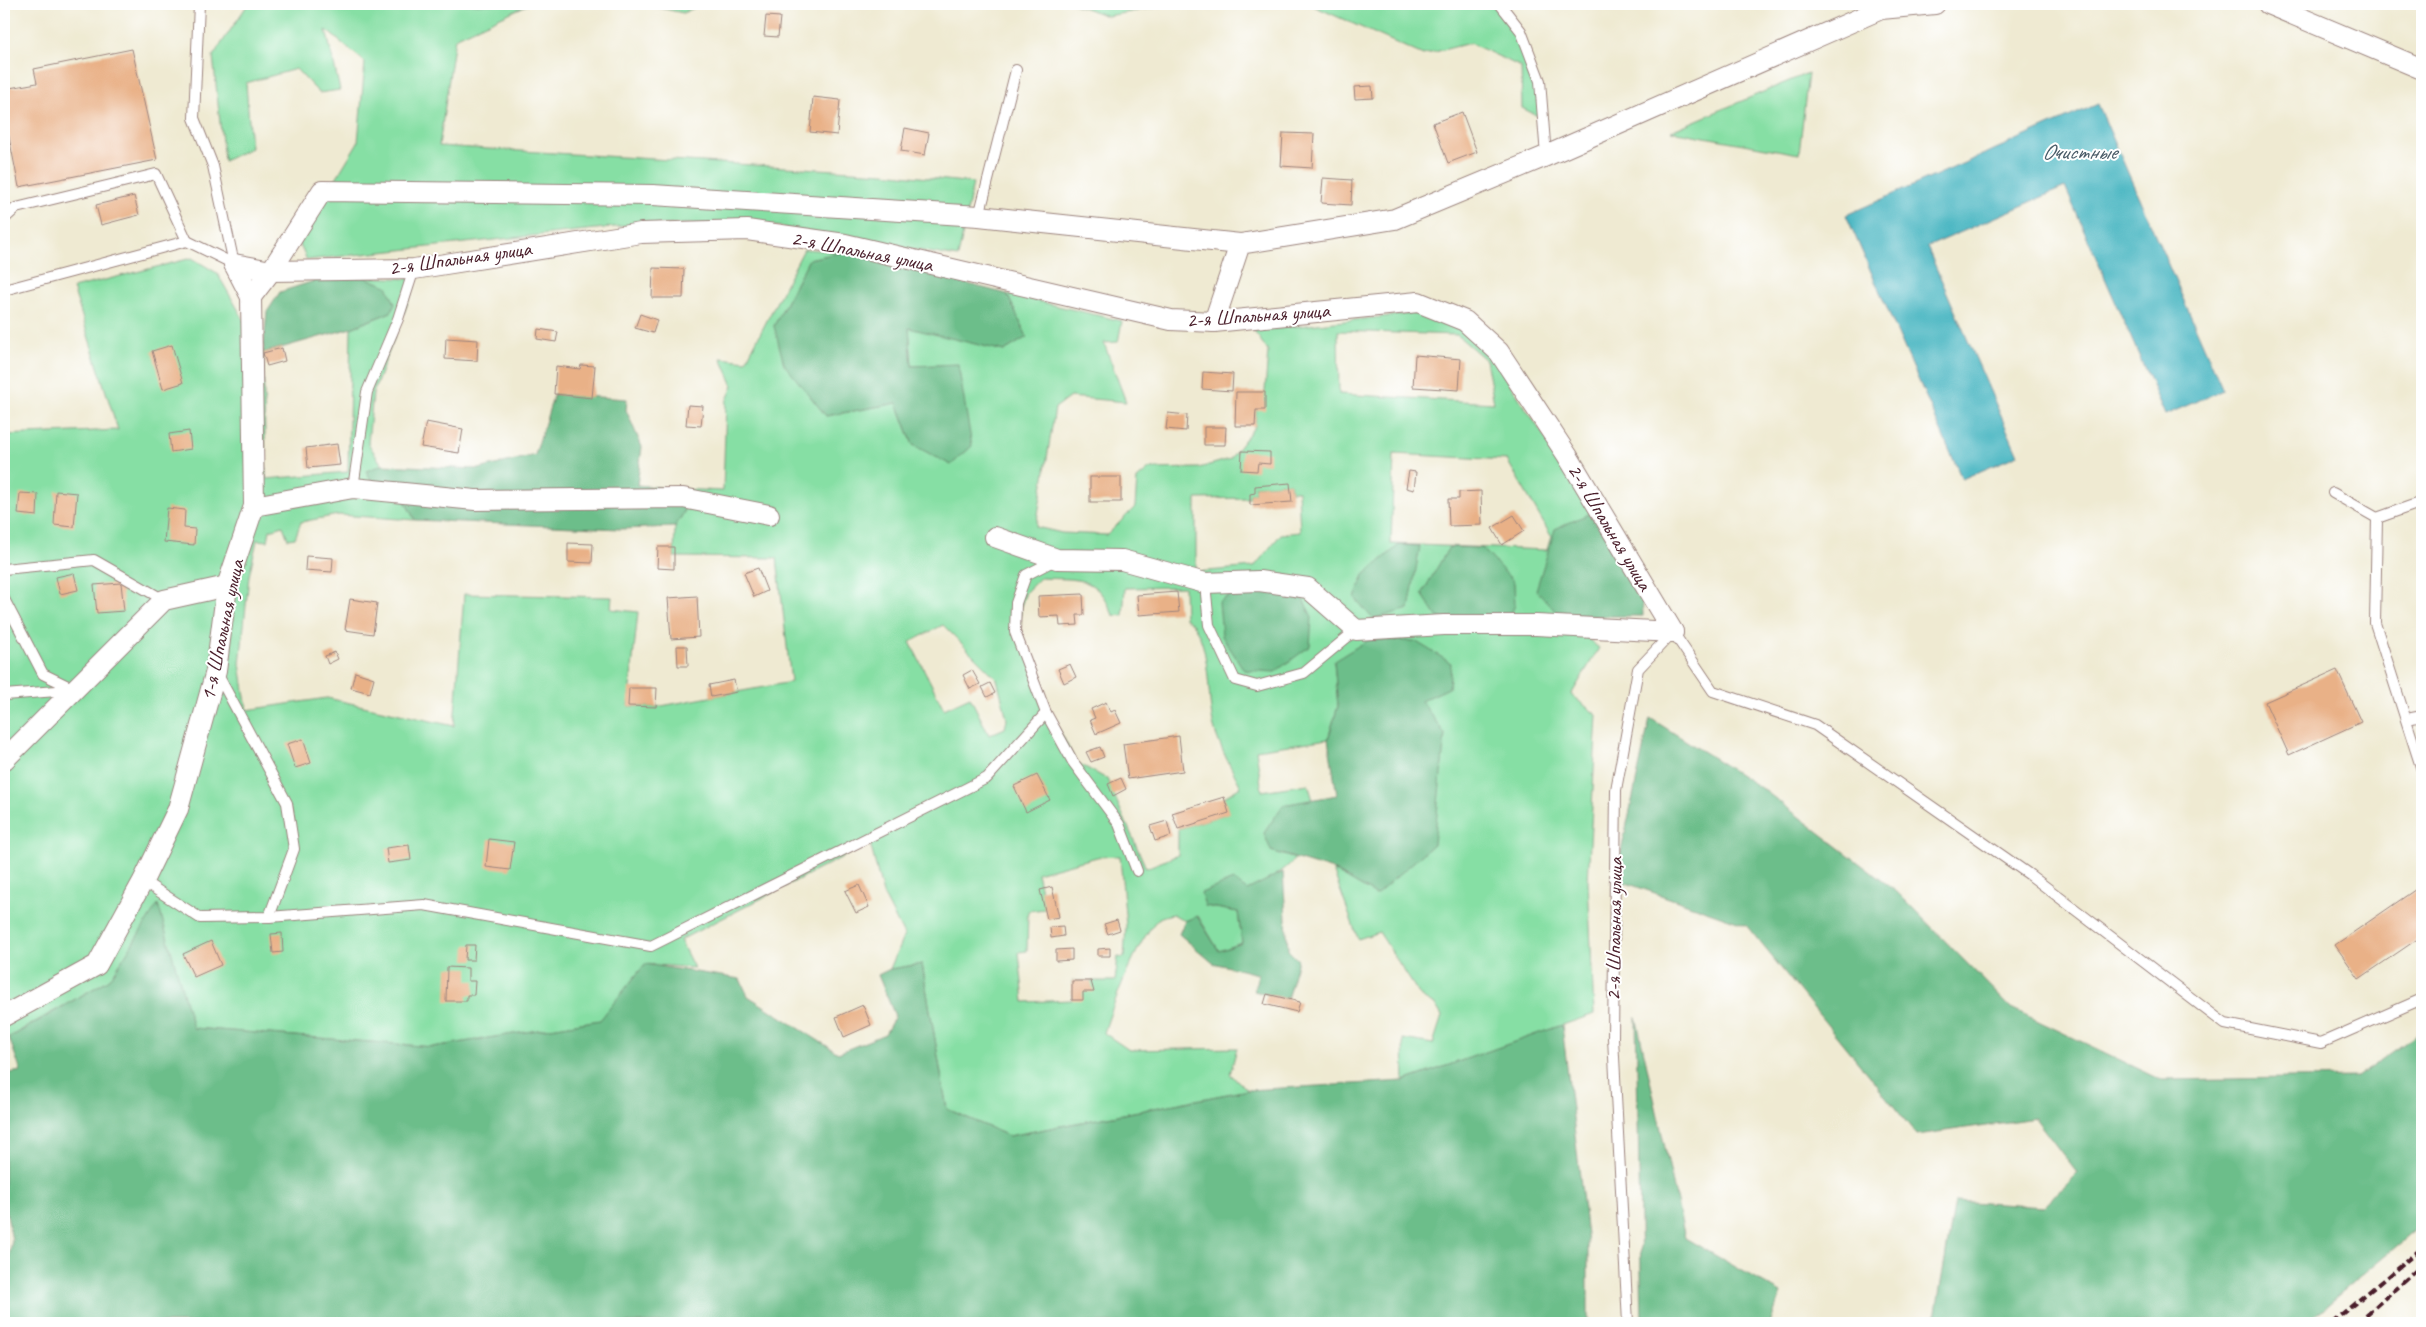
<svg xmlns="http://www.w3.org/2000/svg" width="2426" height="1327" font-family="Caveat,sans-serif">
	<rect width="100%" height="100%" fill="#fff"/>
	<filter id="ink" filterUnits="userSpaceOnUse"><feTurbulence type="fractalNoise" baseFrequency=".02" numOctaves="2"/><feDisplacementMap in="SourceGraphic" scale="10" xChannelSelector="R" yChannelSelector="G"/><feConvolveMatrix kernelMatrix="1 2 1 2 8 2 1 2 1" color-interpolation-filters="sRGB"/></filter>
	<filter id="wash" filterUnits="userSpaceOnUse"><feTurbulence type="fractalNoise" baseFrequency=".0096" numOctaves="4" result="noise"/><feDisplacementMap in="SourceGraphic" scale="20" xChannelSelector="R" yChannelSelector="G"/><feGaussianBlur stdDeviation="1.12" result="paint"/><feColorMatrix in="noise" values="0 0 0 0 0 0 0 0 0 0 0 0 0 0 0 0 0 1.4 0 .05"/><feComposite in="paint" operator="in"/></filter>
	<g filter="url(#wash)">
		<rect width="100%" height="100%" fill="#efead2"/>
		<g fill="#86dfa4" stroke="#687f68" fill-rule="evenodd">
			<path d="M 248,4 L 529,4 L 455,38 L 439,146 L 884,173 L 973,183 L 958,257 L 751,222 L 624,226 L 307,260 L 298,241 L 358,142 L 365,62 L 326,30 L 340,90 L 319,93 L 296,69 L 246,83 L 251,148 L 224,161 L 213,56 Z"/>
			<path d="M 642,4 L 703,4 L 683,13 Z"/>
			<path d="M 1074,4 L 1177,4 L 1107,16 Z"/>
			<path d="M 1309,4 L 1496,4 L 1518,33 L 1537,82 L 1540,117 L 1522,108 L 1521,67 L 1470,43 L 1423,55 Z"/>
			<path d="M 1808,73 L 1799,154 L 1671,131 Z"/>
			<path d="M 804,249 L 843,252 L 809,259 L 774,326 L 826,416 L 897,403 L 913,445 L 958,365 L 912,366 L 909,327 L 1004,351 L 1027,337 L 1007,294 L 1122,321 L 1118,342 L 1104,343 L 1126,402 L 1070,397 L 1055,408 L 1036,527 L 1062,533 L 1107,535 L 1135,507 L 1137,479 L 1149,469 L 1199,468 L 1230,459 L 1255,426 L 1256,410 L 1265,392 L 1268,351 L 1254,331 L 1417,313 L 1460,326 L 1492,356 L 1593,512 L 1560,616 L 1599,648 L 1571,695 L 1597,715 L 1588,881 L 1594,1014 L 1404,1081 L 1403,1039 L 1433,1044 L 1442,1016 L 1436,1006 L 1421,997 L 1379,932 L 1358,939 L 1333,870 L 1376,895 L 1334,662 L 1338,706 L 1328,739 L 1256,750 L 1262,791 L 1308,784 L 1313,800 L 1283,805 L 1271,851 L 1295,859 C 1272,884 1236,894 1205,906 L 1238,912 L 1242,943 L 1219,951 L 1198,916 L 1185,921 L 1173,914 C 1168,915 1162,916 1158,919 C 1137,941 1113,1003 1104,1033 L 1129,1050 L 1237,1048 L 1230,1074 L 1248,1090 L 1009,1136 L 947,1109 L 922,964 L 890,969 L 904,935 L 883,894 L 870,843 L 680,940 L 694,968 L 645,964 L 601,1020 L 433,1047 L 192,1028 L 158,905 L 110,979 L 4,1040 L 4,435 L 118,430 L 73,288 L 192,258 L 217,273 L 263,353 L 266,479 L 348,472 L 351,328 L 391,312 L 364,277 L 417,279 L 373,393 L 368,443 L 382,465 L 367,472 L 398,488 L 415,520 L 338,515 L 301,522 L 295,538 L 288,539 L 283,526 L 270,530 L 268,541 L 257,540 L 249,576 L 240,664 L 247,710 L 327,698 L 454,726 L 464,594 L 612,597 L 611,609 L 638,612 L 628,706 L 656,707 L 791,682 L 777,558 L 674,557 L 675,527 L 684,512 L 680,489 L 723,491 L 726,402 L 733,386 L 721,358 L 746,361 ZM 1338,331 L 1457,335 L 1486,360 L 1494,403 L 1339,394 ZM 1394,454 L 1507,460 L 1551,536 L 1547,550 L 1391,544 ZM 1290,483 L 1291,491 L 1298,491 L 1300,532 L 1281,534 L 1254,567 L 1196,572 L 1196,499 L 1250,498 L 1250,494 L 1255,493 L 1255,486 ZM 1040,578 C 1079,580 1096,574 1113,615 L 1123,616 L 1125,588 L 1184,587 L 1185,618 C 1214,635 1205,700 1215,731 C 1221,750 1232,769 1241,787 L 1224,797 L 1228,813 L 1178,829 L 1178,855 L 1146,868 L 1107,779 L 1076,762 L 1049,710 L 1028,659 L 1020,628 L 1021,606 L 1026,592 ZM 943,625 L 997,679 L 1007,719 L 1005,728 L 989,735 L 970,697 L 944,709 L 910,642 ZM 1120,856 L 1126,926 L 1124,958 L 1118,957 L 1115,981 L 1072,981 L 1072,1000 L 1024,1002 L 1019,952 L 1027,951 L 1028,911 L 1045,909 L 1037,873 L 1097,857 Z"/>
		</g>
		<g fill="#6cbe8a" stroke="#5b6e5a">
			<path d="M 843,252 L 1007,294 L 1027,337 L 1004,351 L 909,328 L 912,366 L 958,364 L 972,446 L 951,465 L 913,445 L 897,403 L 826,416 L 784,364 L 774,326 L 809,259 Z"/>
			<path d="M 364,277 L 387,286 L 395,304 L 391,312 L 351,328 L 263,353 L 267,312 L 280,292 L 317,280 Z"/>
			<path d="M 554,394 L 627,399 L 626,410 L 642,447 L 637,485 L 680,489 L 684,512 L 675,527 L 620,529 L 415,520 L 398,488 L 374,484 L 366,471 L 382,465 L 479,469 L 535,455 Z"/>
			<path d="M 1593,512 L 1642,590 L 1643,616 L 1560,616 L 1536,590 L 1555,529 Z"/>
			<path d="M 1399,545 L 1420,546 L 1409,609 L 1373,619 L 1355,598 L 1364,575 Z"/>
			<path d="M 1449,547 L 1482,548 L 1514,582 L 1515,605 L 1509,618 L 1438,618 L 1422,594 Z"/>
			<path d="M 1242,588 L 1300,593 L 1312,617 L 1310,646 L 1275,672 L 1244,670 L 1222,636 L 1219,602 Z"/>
			<path d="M 1368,640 L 1415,641 L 1451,663 L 1449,688 L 1421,701 L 1445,734 L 1434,844 L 1376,895 L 1333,870 L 1271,851 L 1264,833 L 1283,805 L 1337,795 L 1328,739 L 1338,706 L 1334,661 Z"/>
			<path d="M 1650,718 L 1764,790 L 1897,892 L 2011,1008 L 2162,1080 L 2357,1077 L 2422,1031 L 2422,1225 L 2305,1323 L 1934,1323 L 1955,1201 L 2044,1207 L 2077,1173 L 2035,1118 L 1917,1135 L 1746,925 L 1615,879 Z"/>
			<path d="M 1283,872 L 1288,950 L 1298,960 L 1287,999 L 1254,991 L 1258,974 L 1213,963 L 1179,934 L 1185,921 L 1197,916 L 1219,951 L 1242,943 L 1238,912 L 1205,906 L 1201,893 L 1233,880 L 1247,890 Z"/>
			<path d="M 158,904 L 193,1028 L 433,1047 L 600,1020 L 645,964 L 740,979 L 748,996 L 838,1053 L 885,1034 L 895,1016 L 878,975 L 890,969 L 922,964 L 947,1109 L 1009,1136 L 1248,1090 L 1404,1081 L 1562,1025 L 1588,1244 L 1588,1323 L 4,1323 L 4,1286 L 12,1240 L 4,1199 L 4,1074 L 21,1071 L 9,1038 L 110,979 Z"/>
			<path d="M 1636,1017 L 1685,1238 L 1781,1293 L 1770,1323 L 1642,1323 Z"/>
		</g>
		<path fill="#47b5c1" stroke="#486a76" d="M 2098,104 L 2223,390 L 2165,415 L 2065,187 L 1927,247 L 2018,455 L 1962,479 L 1846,215 Z"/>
		<g id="blocks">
			<g fill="#e9b187">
				<path d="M 766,16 L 780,17 L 778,37 L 764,36 Z"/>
				<path d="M 132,49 L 157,160 L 19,187 L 4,112 L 4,89 L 37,83 L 34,69 Z"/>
				<path d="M 1372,86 L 1373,98 L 1355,99 L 1354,87 Z"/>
				<path d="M 813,97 L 840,100 L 837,135 L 810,132 Z"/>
				<path d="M 1462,112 L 1477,152 L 1448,163 L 1433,123 Z"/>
				<path d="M 905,128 L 929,133 L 925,155 L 901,151 Z"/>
				<path d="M 1283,133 L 1314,134 L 1312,168 L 1281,166 Z"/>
				<path d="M 1323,178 L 1352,180 L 1351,205 L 1321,203 Z"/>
				<path d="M 134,196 L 139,215 L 101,225 L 96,205 Z"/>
				<path d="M 653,268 L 684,269 L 683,298 L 652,298 Z"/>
				<path d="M 640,314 L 657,320 L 653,333 L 635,328 Z"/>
				<path d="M 538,329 L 558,332 L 556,342 L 537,339 Z"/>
				<path d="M 446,338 L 478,340 L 477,361 L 445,359 Z"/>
				<path d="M 172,345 L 183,383 L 163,389 L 152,351 Z"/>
				<path d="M 282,348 L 285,361 L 267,366 L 263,353 Z"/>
				<path d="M 1415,355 L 1461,359 L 1459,390 L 1413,387 Z"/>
				<path d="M 581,365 L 595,366 L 592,398 L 554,394 L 556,366 L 580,369 Z"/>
				<path d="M 1203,372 L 1233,374 L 1232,391 L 1202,389 Z"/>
				<path d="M 1236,392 L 1265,392 L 1265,410 L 1256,410 L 1255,426 L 1235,426 Z"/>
				<path d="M 688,405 L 703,406 L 701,426 L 686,425 Z"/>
				<path d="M 1168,413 L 1187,415 L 1186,431 L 1166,429 Z"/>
				<path d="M 426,422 L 463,429 L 459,453 L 421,447 Z"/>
				<path d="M 1204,427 L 1226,427 L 1225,445 L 1204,445 Z"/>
				<path d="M 189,431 L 191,449 L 171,452 L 169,434 Z"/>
				<path d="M 337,444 L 340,465 L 308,468 L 306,448 Z"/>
				<path d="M 1242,451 L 1270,452 L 1270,464 L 1258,463 L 1257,471 L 1241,470 Z"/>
				<path d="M 1409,471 L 1416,472 L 1414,490 L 1406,488 Z"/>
				<rect x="1090" y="477" width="31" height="25"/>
				<path d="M 1290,483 L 1292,502 L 1250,505 L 1250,494 L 1255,493 L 1255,486 Z"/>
				<path d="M 56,491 L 77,493 L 74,527 L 54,525 Z"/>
				<path d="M 1481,491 L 1482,525 L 1449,526 L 1448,499 L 1459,499 L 1459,492 Z"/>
				<path d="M 20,493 L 38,494 L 37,516 L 18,514 Z"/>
				<path d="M 167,508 L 185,510 L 184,528 L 195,529 L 194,545 L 164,542 Z"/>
				<path d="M 1514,515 L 1524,531 L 1502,545 L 1492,528 Z"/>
				<path d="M 568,543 L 593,544 L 592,563 L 568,562 Z"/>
				<path d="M 658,547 L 674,547 L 674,569 L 657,568 Z"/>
				<path d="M 306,556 L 333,558 L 332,572 L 305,570 Z"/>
				<path d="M 758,568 L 767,591 L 754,597 L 744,573 Z"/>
				<path d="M 74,573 L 78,590 L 60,594 L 56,577 Z"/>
				<path d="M 121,583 L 124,611 L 97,613 L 94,585 Z"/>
				<path d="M 1177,592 L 1179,612 L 1139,615 L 1137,595 Z"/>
				<path d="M 1083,594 L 1084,615 L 1077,615 L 1078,625 L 1060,626 L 1059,616 L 1039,617 L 1038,596 Z"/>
				<path d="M 697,596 L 699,637 L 671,639 L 668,598 Z"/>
				<path d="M 350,599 L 377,603 L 373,634 L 345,630 Z"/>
				<path d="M 677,646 L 687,646 L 688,666 L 678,666 Z"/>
				<path d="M 335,652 L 338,659 L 328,664 L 325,656 Z"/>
				<path d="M 1070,664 L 1076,677 L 1064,683 L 1058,669 Z"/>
				<path d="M 972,670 L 980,684 L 970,689 L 963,675 Z"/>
				<path d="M 2337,670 L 2361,722 L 2289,755 L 2265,702 Z"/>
				<path d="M 355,672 L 374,678 L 370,693 L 351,688 Z"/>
				<path d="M 734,680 L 737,692 L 711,697 L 709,685 Z"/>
				<path d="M 990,683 L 995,693 L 987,697 L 982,687 Z"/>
				<path d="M 629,688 L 657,688 L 656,707 L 628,706 Z"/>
				<path d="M 1106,702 L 1111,712 L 1115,710 L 1121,723 L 1096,734 L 1090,720 L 1095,718 L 1091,709 Z"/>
				<path d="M 1179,736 L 1183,771 L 1128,779 L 1123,744 Z"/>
				<path d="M 303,739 L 311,763 L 295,768 L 287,744 Z"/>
				<path d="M 1100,747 L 1104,757 L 1091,762 L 1086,752 Z"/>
				<path d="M 1037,775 L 1050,800 L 1026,812 L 1014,786 Z"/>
				<path d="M 1121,778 L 1126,789 L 1113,796 L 1108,784 Z"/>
				<path d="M 1224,797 L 1229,813 L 1178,829 L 1172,813 Z"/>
				<path d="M 1167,821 L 1171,836 L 1155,841 L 1150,826 Z"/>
				<path d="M 489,839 L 514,842 L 510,870 L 486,867 Z"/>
				<path d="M 409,845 L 411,860 L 388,863 L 386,848 Z"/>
				<path d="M 859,885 L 869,907 L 856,913 L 845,891 Z"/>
				<path d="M 2422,885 L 2422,936 L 2359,979 L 2335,945 Z"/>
				<path d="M 1052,887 L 1059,917 L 1047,919 L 1040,890 Z"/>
				<path d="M 1117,920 L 1120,930 L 1108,934 L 1104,924 Z"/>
				<path d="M 1063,926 L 1064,936 L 1051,938 L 1050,927 Z"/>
				<path d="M 282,933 L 283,952 L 273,953 L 271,934 Z"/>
				<path d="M 211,941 L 221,965 L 194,977 L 183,954 Z"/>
				<path d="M 466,945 L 475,945 L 474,960 L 465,960 Z"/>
				<path d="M 1110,948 L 1110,956 L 1098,956 L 1098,949 Z"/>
				<path d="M 1072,949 L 1072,960 L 1056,961 L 1056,950 Z"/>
				<path d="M 447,967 L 468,968 L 468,981 L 475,981 L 474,995 L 467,995 L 467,1001 L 446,1001 Z"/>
				<path d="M 1072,981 L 1091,981 L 1094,992 L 1083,992 L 1083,1000 L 1072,1000 Z"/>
				<path d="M 1267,994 L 1300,1002 L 1297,1012 L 1264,1004 Z"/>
				<path d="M 863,1005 L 871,1025 L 844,1037 L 836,1017 Z"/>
			</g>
		</g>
	</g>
	<g filter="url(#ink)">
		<use href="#blocks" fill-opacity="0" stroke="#9c847e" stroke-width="1"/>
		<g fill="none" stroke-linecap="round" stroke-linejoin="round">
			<defs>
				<g id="lane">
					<path d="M 199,4 L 194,118 L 213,166 L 234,264"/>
					<path d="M 1500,4 L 1521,31 L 1540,81 L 1546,156"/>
					<path d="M 979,216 L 1016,70"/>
					<path d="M 4,219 L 16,208 L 156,174 L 187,241"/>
					<path d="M 4,290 L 187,241 L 234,264"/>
					<path d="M 353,488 L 367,392 L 398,319 L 414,269"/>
					<path d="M 2333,493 L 2377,518 L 2422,502"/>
					<path d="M 2377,518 L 2375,623 L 2422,770"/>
					<path d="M 1057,559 L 1026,575 L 1016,603 L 1015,632 L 1046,713 L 1073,762 L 1119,824 L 1137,871"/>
					<path d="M 4,569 L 94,560 L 164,600"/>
					<path d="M 1205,583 L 1209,625 L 1235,680 L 1257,686 L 1304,673 L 1356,630"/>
					<path d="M 4,599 L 43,674 L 76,690"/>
					<path d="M 217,673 L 287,803 L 294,849 L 269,917"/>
					<path d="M 4,695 L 70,690"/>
					<path d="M 2407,719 L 2422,716"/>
					<path d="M 143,881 L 200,918 L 269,917 L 424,905 L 651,946 L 987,778 L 1046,713"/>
					<path d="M 1628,1323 L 1613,1038 L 1616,790 L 1638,669 L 1673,632 L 1713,691 L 1815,725 L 2030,875 L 2225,1024 L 2321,1043 L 2422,999"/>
				</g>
				<g id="street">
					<path d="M 2268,4 L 2422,69"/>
					<path d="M 234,264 L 271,271 L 414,269 L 641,233 L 747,230 L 845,244 L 1171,320 L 1214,322 L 1418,302 L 1465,321 L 1499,352 L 1567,455 L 1673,632"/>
					<path d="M 251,297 L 271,271 L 322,191 L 653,195 L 979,216 L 1240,244"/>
					<path d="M 1214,322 L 1240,244 L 1395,219 L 1546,156 L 1881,9 L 1935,4"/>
					<path d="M 254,506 L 353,488 L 475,500 L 683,498 L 769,515"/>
					<path d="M 995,537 L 1057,559 L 1122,560 L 1205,583 L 1259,581 L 1308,588 L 1356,630 L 1444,625 L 1536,625 L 1673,632"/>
					<path d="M 4,760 L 164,600 L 227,586"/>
					<path d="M 4,1016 L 97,965 L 143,881 L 178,809 L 216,671 L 227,586 L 254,506 L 251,297 L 234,264"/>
				</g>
			</defs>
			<use href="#lane" stroke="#9c847e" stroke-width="12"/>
			<use href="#street" stroke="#9c847e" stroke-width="22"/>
			<use href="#lane" stroke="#fff" stroke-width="10"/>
			<use href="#street" stroke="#fff" stroke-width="20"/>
			<g stroke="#4a1f2b" stroke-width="4" stroke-dasharray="8 4" stroke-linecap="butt">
				<path d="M 2331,1323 L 2422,1248"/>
				<path d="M 2357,1323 L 2422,1265"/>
			</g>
		</g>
	</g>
	<g text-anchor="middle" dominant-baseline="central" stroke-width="4" stroke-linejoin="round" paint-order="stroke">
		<g font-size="21" fill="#4a1f2b" stroke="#fff">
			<text transform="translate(862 251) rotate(11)">2-я Шпальная улица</text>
			<text transform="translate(460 258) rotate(-8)">2-я Шпальная улица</text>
			<text transform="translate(1258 315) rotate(-4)">2-я Шпальная улица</text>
			<text transform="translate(1610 527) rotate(59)">2-я Шпальная улица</text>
			<text transform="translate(222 630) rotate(-78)">1-я Шпальная улица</text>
			<text transform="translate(1614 929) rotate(-89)">2-я Шпальная улица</text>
		</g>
		<g font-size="22" font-style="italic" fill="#495b67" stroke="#fff">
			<text x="2079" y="152">Очистные</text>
		</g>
	</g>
	<rect width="2426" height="1327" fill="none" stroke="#fff" stroke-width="20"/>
</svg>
